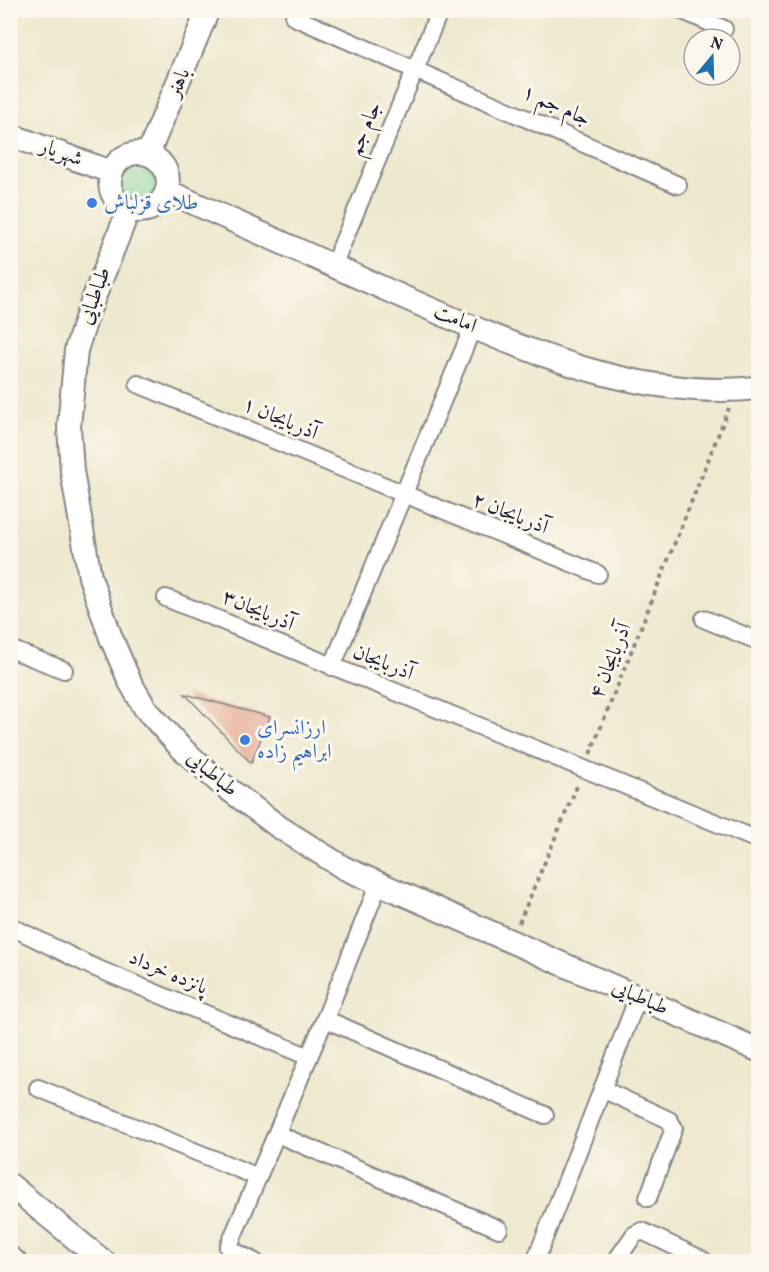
<svg xmlns="http://www.w3.org/2000/svg" width="769" height="1272" font-family="Vollkorn,Amiri,serif">
	<rect width="100%" height="100%" fill="#fbf7ec"/>
	<filter id="ink" filterUnits="userSpaceOnUse"><feTurbulence type="fractalNoise" baseFrequency=".0167" numOctaves="2"/><feDisplacementMap in="SourceGraphic" scale="12" xChannelSelector="R" yChannelSelector="G"/><feConvolveMatrix kernelMatrix="1 2 1 2 8 2 1 2 1" color-interpolation-filters="sRGB"/></filter>
	<filter id="wash" filterUnits="userSpaceOnUse"><feTurbulence type="fractalNoise" baseFrequency=".008" numOctaves="4" result="noise"/><feDisplacementMap in="SourceGraphic" scale="24" xChannelSelector="R" yChannelSelector="G"/><feGaussianBlur stdDeviation="1.35" result="paint"/><feColorMatrix in="noise" values="0 0 0 0 0 0 0 0 0 0 0 0 0 0 0 0 0 1.4 0 .05"/><feComposite in="paint" operator="in"/></filter>
	<g filter="url(#wash)">
		<rect width="100%" height="100%" fill="#eee8ce"/>
		<circle fill="#7bcb8c" stroke="#4e7664" stroke-width="1.5" cx="140" cy="182" r="25"/>
		<g id="blocks">
			<path fill="#e6aa95" d="M 185,694 L 270,717 L 251,763 Z"/>
		</g>
	</g>
	<g filter="url(#ink)">
		<use href="#blocks" fill-opacity="0" stroke="#888584" stroke-width="1.5"/>
		<g fill="none" stroke-linecap="round" stroke-linejoin="round">
			<defs>
				<g id="street">
					<path d="M 681,10 L 724,29"/>
					<path d="M 294,17 L 678,185"/>
					<path d="M 333,266 L 440,10"/>
					<path d="M 138,384 L 598,574"/>
					<path d="M 166,598 L 758,840"/>
					<path d="M 704,619 L 758,641"/>
					<path d="M 10,649 L 64,670"/>
					<path d="M 332,667 L 473,327"/>
					<path d="M 10,926 L 91,966 L 309,1057"/>
					<path d="M 325,1019 L 545,1115"/>
					<path d="M 38,1088 L 258,1177"/>
					<path d="M 602,1089 L 669,1120 L 674,1128 L 648,1198"/>
					<path d="M 277,1134 L 499,1229"/>
					<path d="M 255,1262 L 228,1248 L 325,1019 L 379,883"/>
					<path d="M 535,1262 L 638,997"/>
					<path d="M 615,1262 L 634,1235 L 642,1231 L 703,1260 L 701,1262"/>
				</g>
				<g id="secondary">
					<path d="M 10,135 L 111,172"/>
					<circle cx="139" cy="182" r="29"/>
					<path d="M 148,154 L 208,10"/>
					<path d="M 167,191 C 245,226 324,262 403,297 C 515,346 633,401 758,388"/>
					<path d="M 129,209 L 89,310 L 76,350 L 69,427 L 72,471 L 90,577 L 111,638 L 130,682 L 145,708 L 180,747 L 219,782 L 279,827 L 344,868 L 758,1050"/>
					<path d="M 10,1185 L 104,1262"/>
					<path d="M 10,1258 L 15,1262"/>
				</g>
			</defs>
			<use href="#street" stroke="#888584" stroke-width="20"/>
			<use href="#secondary" stroke="#888584" stroke-width="26"/>
			<g stroke="#888584" stroke-width="4" stroke-dasharray="4.5 4.5" stroke-linecap="butt">
				<path d="M 590,754 L 729,408"/>
				<path d="M 519,923 L 578,784"/>
			</g>
			<use href="#street" stroke="#fff" stroke-width="16"/>
			<use href="#secondary" stroke="#fff" stroke-width="22"/>
		</g>
	</g>
	<g fill="#3f7fe0" stroke="#fbf7ec" stroke-width="2">
		<circle cx="92" cy="203" r="6"/>
		<circle cx="245" cy="740" r="6"/>
	</g>
	<g text-anchor="middle" dominant-baseline="central" stroke-width="6" stroke-linejoin="round" paint-order="stroke">
		<g font-size="21" fill="#22223b" stroke="#fbf7ec">
			<text transform="translate(179 83) rotate(-67)">باهنر</text>
			<text transform="translate(556 106) rotate(24)">جام جم ۱</text>
			<text transform="translate(365 129) rotate(-67)">جام جم</text>
			<text transform="translate(61 153) rotate(20)">شهریار</text>
			<text transform="translate(95 296) rotate(-70)">طباطبایی</text>
			<text transform="translate(455 319) rotate(23)">امامت</text>
			<text transform="translate(280 419) rotate(23)">آذربایجان ۱</text>
			<text transform="translate(510 514) rotate(22)">آذربایجان ۲</text>
			<text transform="translate(258 611) rotate(23)">آذربایجان۳</text>
			<text transform="translate(611 661) rotate(-68)">آذربایجان ۴</text>
			<text transform="translate(383 663) rotate(22)">آذربایجان</text>
			<text transform="translate(212 774) rotate(40)">طباطبایی</text>
			<text transform="translate(168 973) rotate(23)">پانزده خرداد</text>
			<text transform="translate(640 998) rotate(24)">طباطبایی</text>
		</g>
		<g font-size="21" fill="#366cbe" stroke="#fbf7ec" text-anchor="start">
			<text x="104" y="203">طلای قزلباش</text>
			<text x="257" y="728">ارزانسرای<tspan x="257" dy="24">ابراهیم زاده</tspan></text>
		</g>
	</g>
	<rect width="769" height="1272" fill="none" stroke="#fbf7ec" stroke-width="36"/>
	<g transform="translate(712 57) rotate(19)"><circle r="28" fill="#fbf7ec" stroke="#a4a2a5" stroke-width="1.5"/>
	<path d="M0-4.5L10 22L0 15L-10 22Z" fill="#1f6fb2"/>
	<text y="-9" font-size="16" font-weight="bold" text-anchor="middle" fill="#22223b">N</text>
	</g>
</svg>
